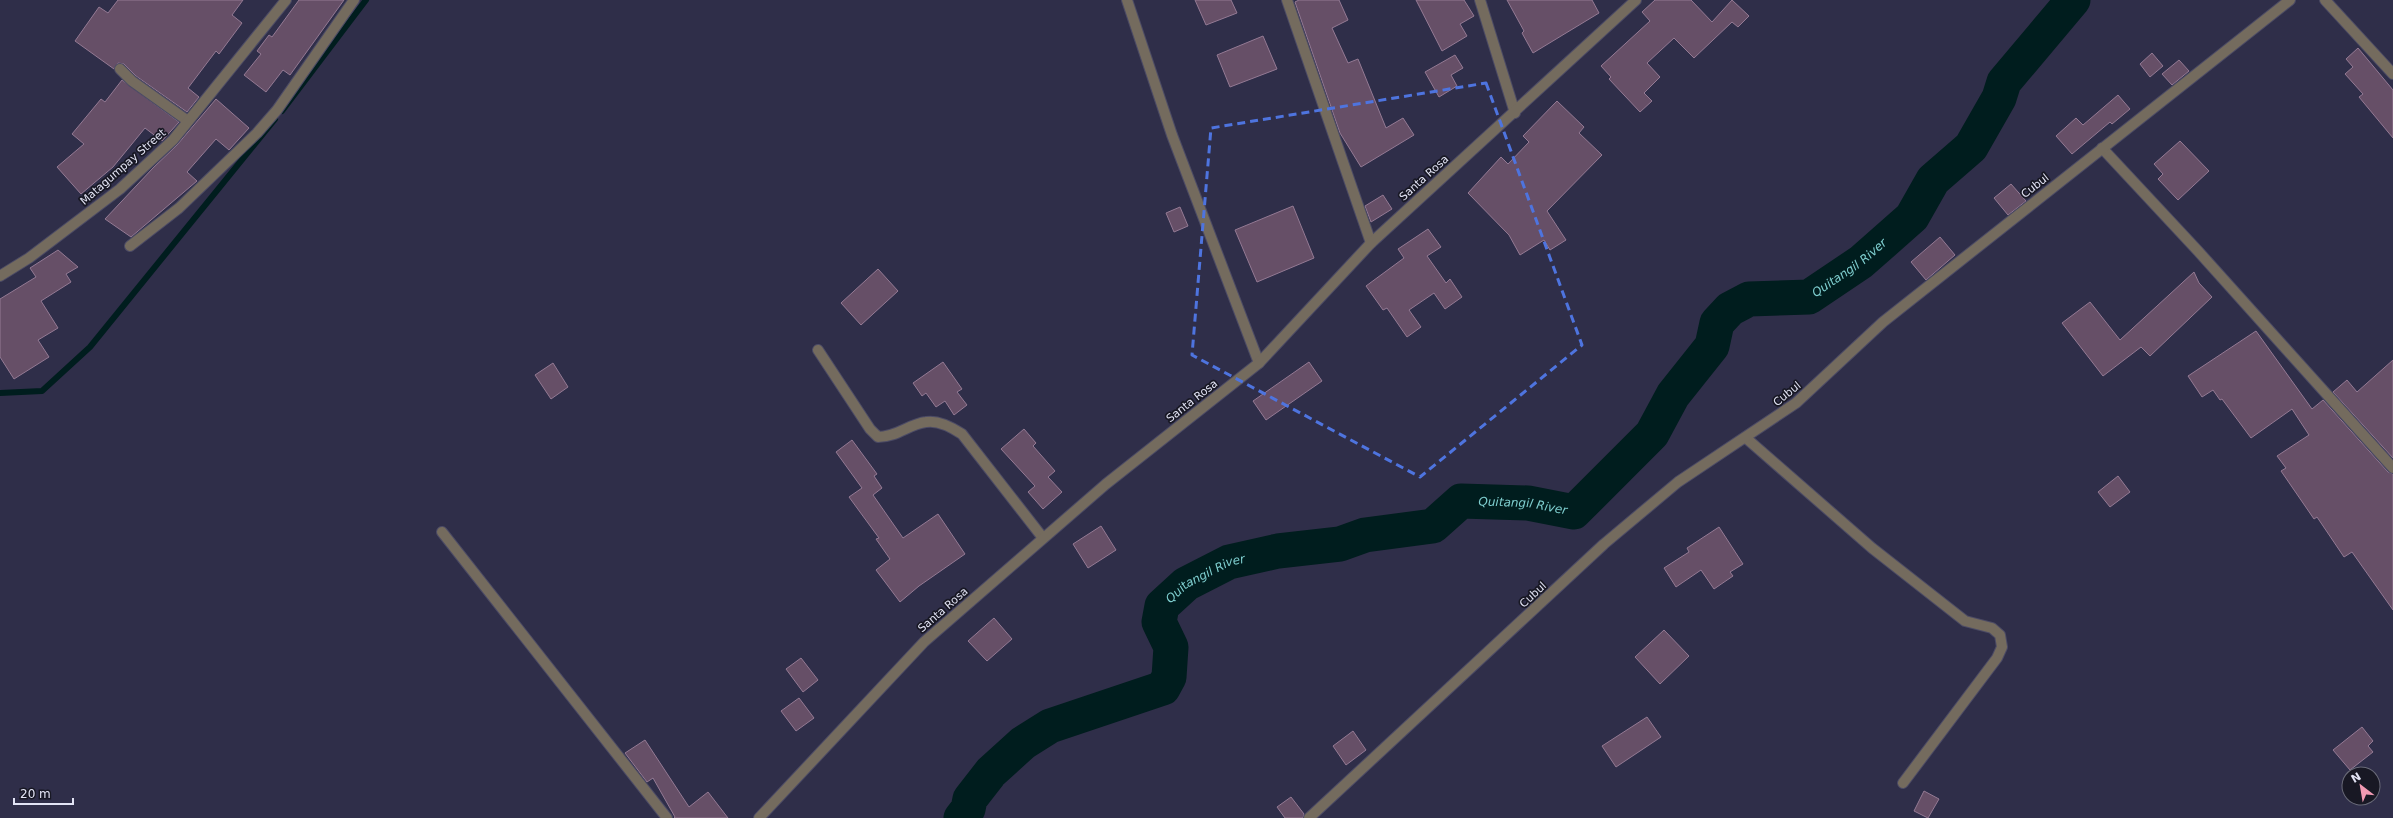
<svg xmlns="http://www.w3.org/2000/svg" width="2393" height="818" font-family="'DejaVu Sans',sans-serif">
	<rect width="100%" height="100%" fill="#2f2e49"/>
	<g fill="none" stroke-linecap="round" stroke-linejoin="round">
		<g stroke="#001d1e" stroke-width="6">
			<path d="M 282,111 L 366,0"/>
			<path d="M 0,393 L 42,391 L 90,347 L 275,119"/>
		</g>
		<path stroke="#001d1e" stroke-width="35" id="s1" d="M 961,818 L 968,809 L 970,799 L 991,772 L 1023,743 L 1050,726 L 1163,688 L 1169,677 L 1171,647 L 1159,622 L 1162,606 L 1186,584 L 1229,562 L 1278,551 L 1340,544 L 1365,535 L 1433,526 L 1461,501 L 1528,503 L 1574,512 L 1652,434 L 1673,395 L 1712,346 L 1717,323 L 1730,309 L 1749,299 L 1809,297 L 1861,262 L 1912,217 L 1933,180 L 1971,147 L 1999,98 L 2004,82 L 2073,0"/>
	</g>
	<g fill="#664f67" stroke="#947a94">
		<path d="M 118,0 L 243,0 L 232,15 L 242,23 L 219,54 L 216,51 L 188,88 L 199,97 L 187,112 L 136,76 L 124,64 L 118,63 L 114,69 L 75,41 L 99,7 L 108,13 Z"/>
		<path d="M 299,0 L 344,0 L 290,75 L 283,70 L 266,92 L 244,75 L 261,54 L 257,51 L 269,35 L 272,37 Z"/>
		<path d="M 1195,0 L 1231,0 L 1237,13 L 1206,25 Z"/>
		<path d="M 1299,0 L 1339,0 L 1348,20 L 1332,28 L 1348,63 L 1358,59 L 1386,128 L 1403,118 L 1414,135 L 1361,167 L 1340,133 L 1295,2 Z"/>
		<path d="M 1416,0 L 1464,0 L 1474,16 L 1460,24 L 1467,36 L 1442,51 Z"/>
		<path d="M 1507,0 L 1592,0 L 1599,13 L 1533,53 L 1522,33 L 1524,31 Z"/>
		<path d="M 1655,0 L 1691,0 L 1712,22 L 1732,0 L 1749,16 L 1738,27 L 1732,22 L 1694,58 L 1674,38 L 1647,63 L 1660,77 L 1644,93 L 1652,101 L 1640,112 L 1609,79 L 1611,77 L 1601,66 L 1650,21 L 1642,12 Z"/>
		<path d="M 1263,36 L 1277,69 L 1230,87 L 1217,55 Z"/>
		<path d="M 2358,48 L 2393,90 L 2393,138 L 2359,97 L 2363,94 L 2345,74 L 2353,67 L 2346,59 Z"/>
		<path d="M 2152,53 L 2163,66 L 2150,77 L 2140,64 Z"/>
		<path d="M 1455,55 L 1463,68 L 1451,75 L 1457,86 L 1439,97 L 1425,72 Z"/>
		<path d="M 2179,60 L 2189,71 L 2172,85 L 2162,74 Z"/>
		<path d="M 122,80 L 179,122 L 162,141 L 145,128 L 113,167 L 81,194 L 57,167 L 84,144 L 72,134 L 101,99 L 105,102 Z"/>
		<path d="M 2118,95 L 2130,109 L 2112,124 L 2110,122 L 2072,154 L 2056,136 L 2076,118 L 2083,125 Z"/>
		<path d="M 216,99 L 249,128 L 229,150 L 216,139 L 187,172 L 197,181 L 131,237 L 105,219 L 153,168 L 177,145 Z"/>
		<path d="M 1557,101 L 1584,127 L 1579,133 L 1602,155 L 1547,211 L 1566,240 L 1550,250 L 1544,240 L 1520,255 L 1509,235 L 1468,193 L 1501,157 L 1508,164 L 1529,142 L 1523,136 Z"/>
		<path d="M 2180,141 L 2209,171 L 2178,200 L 2158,179 L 2163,174 L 2154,164 Z"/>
		<path d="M 2011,184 L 2026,201 L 2008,215 L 1994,198 Z"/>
		<path d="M 1383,195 L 1392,209 L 1371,222 L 1365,206 Z"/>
		<path d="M 1293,206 L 1314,258 L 1257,282 L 1235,230 Z"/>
		<path d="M 1180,207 L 1188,226 L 1174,232 L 1166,213 Z"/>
		<path d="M 1428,229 L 1441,247 L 1427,256 L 1446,283 L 1450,279 L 1462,297 L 1445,309 L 1434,293 L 1409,310 L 1421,327 L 1407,337 L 1387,308 L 1383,310 L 1366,286 L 1404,258 L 1398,249 Z"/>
		<path d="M 1940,237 L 1955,255 L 1926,280 L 1911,262 Z"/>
		<path d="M 58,250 L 78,267 L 66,274 L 71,282 L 41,301 L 58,328 L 38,340 L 49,357 L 14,379 L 0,357 L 0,299 L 36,277 L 30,268 Z"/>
		<path d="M 878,269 L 898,291 L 861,325 L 841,303 Z"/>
		<path d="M 2194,272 L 2199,283 L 2212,297 L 2150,356 L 2141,347 L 2103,376 L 2062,323 L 2090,302 L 2120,340 Z"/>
		<path d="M 2256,331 L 2312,409 L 2323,400 L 2388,472 L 2393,474 L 2393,610 L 2352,552 L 2344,557 L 2317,517 L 2314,519 L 2281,471 L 2286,468 L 2277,456 L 2309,435 L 2292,409 L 2251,438 L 2222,399 L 2220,400 L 2213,390 L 2202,397 L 2188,376 Z"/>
		<path d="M 2393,360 L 2393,458 L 2333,392 L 2347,380 L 2357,392 Z"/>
		<path d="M 943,362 L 962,389 L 957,392 L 967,405 L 954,415 L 945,401 L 936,407 L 926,393 L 922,396 L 913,383 Z"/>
		<path d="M 1309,362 L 1322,381 L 1266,420 L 1253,401 Z"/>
		<path d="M 553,363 L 568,387 L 551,399 L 535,375 Z"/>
		<path d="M 1024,429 L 1036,443 L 1033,446 L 1055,471 L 1048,477 L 1062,492 L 1043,509 L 1028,492 L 1035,486 L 1001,449 Z"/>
		<path d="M 852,440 L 877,474 L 874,476 L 882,488 L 873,495 L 903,538 L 938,514 L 965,554 L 919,586 L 900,602 L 876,570 L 890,559 L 876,539 L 879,538 L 849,497 L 862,488 L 836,452 Z"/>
		<path d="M 2118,476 L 2130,492 L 2110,507 L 2098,492 Z"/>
		<path d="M 1101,526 L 1116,550 L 1088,568 L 1073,544 Z"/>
		<path d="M 1719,527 L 1743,564 L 1730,572 L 1733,576 L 1714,589 L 1701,570 L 1676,587 L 1664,568 L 1689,552 L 1687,548 Z"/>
		<path d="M 994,618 L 1012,639 L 987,661 L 968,641 Z"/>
		<path d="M 1664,630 L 1689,656 L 1660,684 L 1635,657 Z"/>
		<path d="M 801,658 L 818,680 L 803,692 L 786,669 Z"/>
		<path d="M 799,698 L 814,718 L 796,731 L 781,711 Z"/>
		<path d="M 1647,717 L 1661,737 L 1616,767 L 1602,746 Z"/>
		<path d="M 2362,727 L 2373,741 L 2368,746 L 2373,752 L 2350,770 L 2333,750 Z"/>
		<path d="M 1353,731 L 1366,750 L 1346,765 L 1333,746 Z"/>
		<path d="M 645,740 L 689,807 L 708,792 L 728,818 L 674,818 L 675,817 L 653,778 L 647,782 L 625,753 Z"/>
		<path d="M 1924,791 L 1939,799 L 1928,818 L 1914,811 Z"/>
		<path d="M 1291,797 L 1304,814 L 1303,818 L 1285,818 L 1277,807 Z"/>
	</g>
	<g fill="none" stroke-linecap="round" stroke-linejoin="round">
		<defs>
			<g id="minor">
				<path d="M 1127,0 L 1172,135 L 1259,363"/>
				<path d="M 1287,0 L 1371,243"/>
				<path d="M 1480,0 L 1515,113"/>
				<path d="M 2325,0 L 2393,74"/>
				<path d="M 120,69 L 132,81 L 188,121"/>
				<path d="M 2102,148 L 2198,251 L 2393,468"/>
				<path d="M 130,246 L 179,208 L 257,133 L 277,110 L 354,0"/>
				<path d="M 0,276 L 29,258 L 120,189 L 173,140 L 286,0"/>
				<path d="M 818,350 L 870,429 L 878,437 C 897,437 909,424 926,422 C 938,420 953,428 962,434 L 1043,538"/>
				<path d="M 1746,438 L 1872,548 L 1965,621 L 1992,628 L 2000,635 L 2002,647 L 1997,658 L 1903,783"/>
				<path d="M 442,532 L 667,818"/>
				<path d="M 759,818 L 924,642 L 1106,484 L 1259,363 L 1371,243 L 1636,0"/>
				<path d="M 1309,818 L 1604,544 L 1678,482 L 1796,403 L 1883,322 L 2290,0"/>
			</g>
		</defs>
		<use href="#minor" stroke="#4c4b65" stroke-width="12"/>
		<use href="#minor" stroke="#746b5e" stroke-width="10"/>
	</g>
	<path fill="none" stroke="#4e74df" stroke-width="3" stroke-dasharray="8 5" stroke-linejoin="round" d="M 1486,83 L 1582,345 L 1420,477 L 1192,355 L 1211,128 Z"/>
	<g text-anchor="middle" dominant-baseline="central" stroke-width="3.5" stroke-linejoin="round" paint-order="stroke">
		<g font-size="11" fill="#e3e4f5" stroke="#181824">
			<text transform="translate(123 167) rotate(-41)">Matagumpay Street</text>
			<text transform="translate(1424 178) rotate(-42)">Santa Rosa</text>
			<text transform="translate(2035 186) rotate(-38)">Cubul</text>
			<text transform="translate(1787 394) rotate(-39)">Cubul</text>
			<text transform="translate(1192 401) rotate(-38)">Santa Rosa</text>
			<text transform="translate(1533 595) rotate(-43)">Cubul</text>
			<text transform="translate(943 610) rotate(-41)">Santa Rosa</text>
		</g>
		<g font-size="12" font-style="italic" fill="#7ececf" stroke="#181824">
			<text stroke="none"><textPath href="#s1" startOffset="1168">Quitangil River</textPath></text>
			<text stroke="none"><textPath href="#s1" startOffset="725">Quitangil River</textPath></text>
			<text stroke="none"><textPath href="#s1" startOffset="389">Quitangil River</textPath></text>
		</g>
	</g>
	<g transform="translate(2361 786) rotate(329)"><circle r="19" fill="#181824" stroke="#696a78"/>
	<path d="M0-3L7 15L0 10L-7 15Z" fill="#f19ab3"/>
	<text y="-6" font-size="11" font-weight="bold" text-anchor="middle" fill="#e3e4f5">N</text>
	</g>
	<path d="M14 798v6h59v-6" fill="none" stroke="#e3e4f5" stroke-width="2"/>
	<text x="20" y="798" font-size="12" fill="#e3e4f5" stroke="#181824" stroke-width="3" paint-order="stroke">20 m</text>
</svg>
